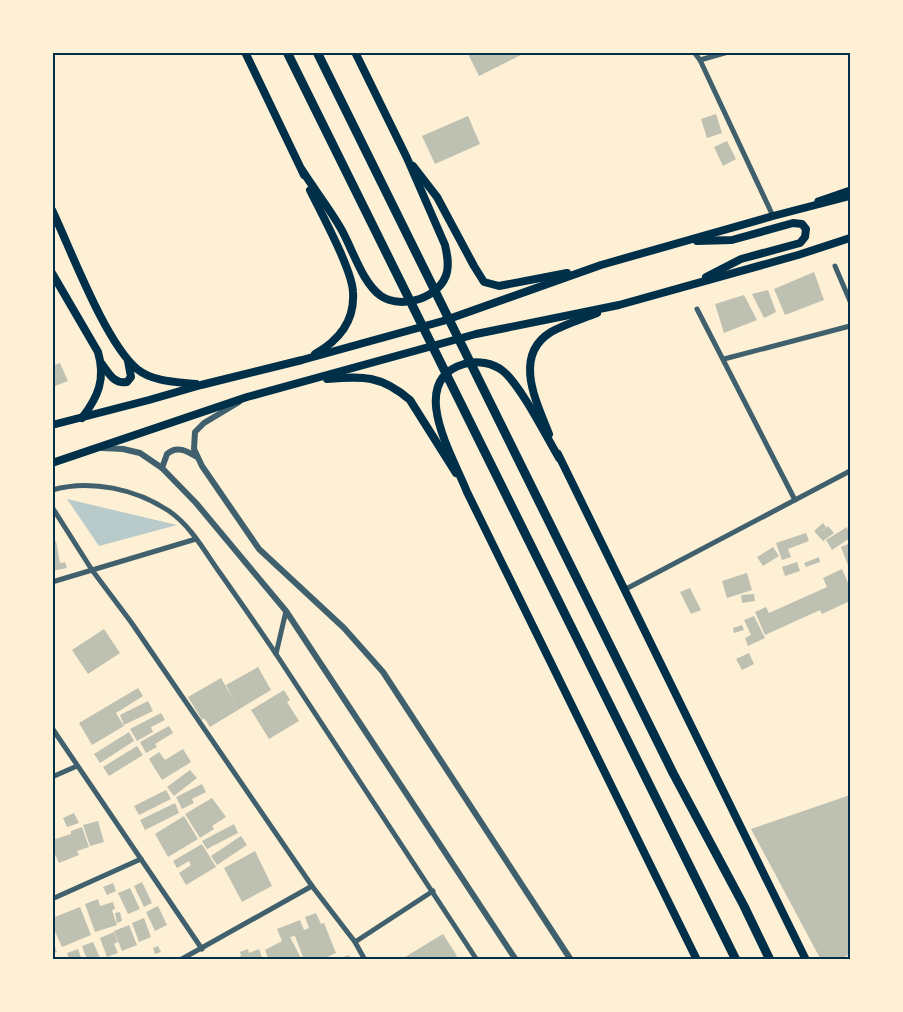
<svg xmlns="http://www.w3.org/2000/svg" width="903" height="1012" font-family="Commissioner,sans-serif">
	<rect width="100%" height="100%" fill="#fdf0d5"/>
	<path fill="#b9caca" d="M 67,499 L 177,525 L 99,546 Z"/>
	<g fill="#bec0b2">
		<path d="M 467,52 L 527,52 L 479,76 Z"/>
		<path d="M 716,114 L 722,133 L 707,138 L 701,119 Z"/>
		<path d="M 468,116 L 480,144 L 435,164 L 422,136 Z"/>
		<path d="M 727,141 L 736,159 L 723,166 L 714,147 Z"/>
		<path d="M 814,272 L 824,300 L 785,315 L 774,289 Z"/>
		<path d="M 768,290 L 776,312 L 764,318 L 752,294 Z"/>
		<path d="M 744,295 L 757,320 L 724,333 L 715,304 Z"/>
		<path d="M 60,363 L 68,381 L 55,386 L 52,366 Z"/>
		<path d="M 823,523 L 826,527 L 819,533 L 828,526 L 834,533 L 823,541 L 814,531 Z"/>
		<path d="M 847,527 L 850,538 L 832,550 L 826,540 Z"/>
		<path d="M 806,533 L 809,541 L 788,549 L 791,557 L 782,560 L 776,543 Z"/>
		<path d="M 56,541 L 60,563 L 65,562 L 67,568 L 52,571 L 52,542 Z"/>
		<path d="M 850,543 L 850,568 L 849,568 L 841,547 Z"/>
		<path d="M 773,547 L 779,556 L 763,566 L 757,557 Z"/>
		<path d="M 819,557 L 820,562 L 806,567 L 804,563 Z"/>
		<path d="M 797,562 L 800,571 L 785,576 L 782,567 Z"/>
		<path d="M 842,569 L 850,587 L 850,601 L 822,614 L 820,610 L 765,635 L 755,612 L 766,607 L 769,613 L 827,587 L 823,578 Z"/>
		<path d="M 747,573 L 752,590 L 727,598 L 722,581 Z"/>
		<path d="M 690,588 L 701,610 L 691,614 L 680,592 Z"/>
		<path d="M 754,594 L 755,601 L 742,603 L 741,595 Z"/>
		<path d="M 754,616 L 765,638 L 748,646 L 745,638 L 751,635 L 744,620 Z"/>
		<path d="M 742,625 L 744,630 L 734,633 L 733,628 Z"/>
		<path d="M 104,629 L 120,653 L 88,674 L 72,650 Z"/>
		<path d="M 749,653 L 754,664 L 742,670 L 736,659 Z"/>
		<path d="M 258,667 L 271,690 L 210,727 L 204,718 L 202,720 L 188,697 L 221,678 L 235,702 L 226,685 Z"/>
		<path d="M 138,688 L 143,696 L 116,713 L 124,726 L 92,745 L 79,723 Z"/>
		<path d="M 284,690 L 290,700 L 287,702 L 299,721 L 269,739 L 251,710 Z"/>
		<path d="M 148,701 L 153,711 L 124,725 L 120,715 Z"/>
		<path d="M 161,713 L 165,720 L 151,727 L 153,732 L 137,741 L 130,729 Z"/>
		<path d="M 169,726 L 173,733 L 155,744 L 157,747 L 146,753 L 140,742 Z"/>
		<path d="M 129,732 L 134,741 L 100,763 L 94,754 Z"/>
		<path d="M 137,746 L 143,755 L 109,776 L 103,767 Z"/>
		<path d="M 183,749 L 191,762 L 162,780 L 149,759 L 159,752 L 165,760 Z"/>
		<path d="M 190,770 L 197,778 L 174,796 L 167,787 Z"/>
		<path d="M 202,784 L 206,792 L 192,799 L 194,803 L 182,809 L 176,797 Z"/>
		<path d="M 166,790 L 171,799 L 139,815 L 134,806 Z"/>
		<path d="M 850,795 L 850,954 L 839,960 L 821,960 L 751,829 Z"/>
		<path d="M 212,798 L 226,817 L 212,826 L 214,829 L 200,838 L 185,814 Z"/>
		<path d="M 175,803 L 179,813 L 145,830 L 140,820 Z"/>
		<path d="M 74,813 L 79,823 L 67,827 L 63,818 Z"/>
		<path d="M 184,816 L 198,839 L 168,857 L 155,834 Z"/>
		<path d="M 98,821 L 104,842 L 90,846 L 83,825 Z"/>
		<path d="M 234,824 L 238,833 L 207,849 L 202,841 Z"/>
		<path d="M 82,827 L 89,847 L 77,851 L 79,855 L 59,863 L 52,848 L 52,840 L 71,834 L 71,831 Z"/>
		<path d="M 241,836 L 247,845 L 217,865 L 211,856 Z"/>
		<path d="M 202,844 L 216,867 L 186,885 L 179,873 L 191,865 L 189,861 L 177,868 L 173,861 Z"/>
		<path d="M 255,851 L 272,886 L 242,902 L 224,868 Z"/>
		<path d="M 142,882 L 152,903 L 144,907 L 134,886 Z"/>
		<path d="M 113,883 L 116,891 L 107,895 L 103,887 Z"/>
		<path d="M 130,888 L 140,909 L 128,914 L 118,893 Z"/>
		<path d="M 98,899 L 100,906 L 113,902 L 115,909 L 112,910 L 117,925 L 95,932 L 85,904 Z"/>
		<path d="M 158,906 L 167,925 L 155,931 L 146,912 Z"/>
		<path d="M 80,907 L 91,935 L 62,947 L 52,925 L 52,918 Z"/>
		<path d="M 120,912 L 122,921 L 117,923 L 115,913 Z"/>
		<path d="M 316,913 L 321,924 L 324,923 L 336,953 L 321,960 L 304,960 L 295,936 L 290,937 L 302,960 L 269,960 L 265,950 L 282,941 L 277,929 L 300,920 L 304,930 L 309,928 L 305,917 Z"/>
		<path d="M 144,918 L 151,937 L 139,942 L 132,923 Z"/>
		<path d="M 129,925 L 137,945 L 122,951 L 114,931 Z"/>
		<path d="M 114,932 L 118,942 L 114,944 L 118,953 L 107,957 L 100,938 Z"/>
		<path d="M 443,934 L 457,956 L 451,960 L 400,960 Z"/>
		<path d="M 52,940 L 57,952 L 52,953 Z"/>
		<path d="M 93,942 L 101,960 L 88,960 L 84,952 L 82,946 Z"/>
		<path d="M 158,946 L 161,952 L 155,954 L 153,948 Z"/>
		<path d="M 78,949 L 82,960 L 69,960 L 67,953 Z"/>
		<path d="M 248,949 L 249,953 L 259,949 L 263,960 L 232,960 L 241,956 L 240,952 Z"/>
		<path d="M 349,955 L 351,960 L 337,960 L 337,959 Z"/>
	</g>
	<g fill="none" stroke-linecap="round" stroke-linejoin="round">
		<g stroke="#3f606c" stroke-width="5">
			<path d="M 694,52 L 700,60"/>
			<path d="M 728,52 L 700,60 L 773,216"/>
			<path d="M 835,266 L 850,301"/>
			<path d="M 697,309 L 795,500"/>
			<path d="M 724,359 L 850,326"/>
			<path d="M 52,490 C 91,479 136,489 169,511 C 191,526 205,552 220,573 C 239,600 258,627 276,654"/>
			<path d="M 52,507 L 92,570 L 131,622 L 312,886 L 355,942 L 365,960"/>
			<path d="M 52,582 L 196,539"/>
			<path d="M 624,590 L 850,471"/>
			<path d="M 286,611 L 276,654 L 477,960"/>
			<path d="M 52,728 L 202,949"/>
			<path d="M 52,777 L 77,766"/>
			<path d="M 52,899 L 141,859"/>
			<path d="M 355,942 L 433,891"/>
			<path d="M 180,960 L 312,886"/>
		</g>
		<g stroke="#3f606c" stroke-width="6">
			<path d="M 239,402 L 204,423 L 195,432 L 194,449 L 202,466 L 259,549 L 344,628 L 383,672 L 571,960"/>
			<path d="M 101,448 L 123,449 L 140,453 L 162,468 L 196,503 L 286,611 L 516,960"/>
			<path d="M 162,468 L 167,454 C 177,445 187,451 197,457"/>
		</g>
		<path stroke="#003049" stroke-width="7" d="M 818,201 L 850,190"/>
		<g stroke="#003049" stroke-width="8">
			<path d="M 245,52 L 304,175"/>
			<path d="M 413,166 L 437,197 L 474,266 L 484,282 L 499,286 L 567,273"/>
			<path d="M 302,170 C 314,189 329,208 340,227 C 352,247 362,283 381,296 C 402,310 441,298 447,272 C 449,262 447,254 445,245 L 407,158 L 355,52"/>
			<path d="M 310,190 C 321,213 352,269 353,292 C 355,321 338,341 315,354"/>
			<path d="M 52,210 C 71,250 105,342 137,369 C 153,382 177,382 196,384"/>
			<path d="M 697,241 L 732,240 L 793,223 L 802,224 L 806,229 L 805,237 L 800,243 L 741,259 L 706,277"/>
			<path d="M 52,273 L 98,352 C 106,379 98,397 82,418"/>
			<path d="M 102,364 C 109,374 114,384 127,382 L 131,377 L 128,361"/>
			<path d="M 327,379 C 363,376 381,375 410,400 L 456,473"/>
			<path d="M 52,425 L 149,400 L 201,385 L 302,360 L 443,321 L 601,265 L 773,216 L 850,196"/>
			<path d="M 549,434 C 537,403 512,356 551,332 C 565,324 582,319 597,313"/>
			<path d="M 558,454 L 806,960"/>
			<path d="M 559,458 C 546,436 521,386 503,371 C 493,363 477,360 464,364 C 406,381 453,456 467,492 L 697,960"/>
			<path d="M 52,463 L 247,397 L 476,334 L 619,305 L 798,255 L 850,238"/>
		</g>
		<g stroke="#003049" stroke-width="9">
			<path d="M 287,52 L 736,960"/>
			<path d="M 317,52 L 673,773 L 744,906 L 770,960"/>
		</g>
	</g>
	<rect width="903" height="1012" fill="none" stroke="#fdf0d5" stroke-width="108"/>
	<rect x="54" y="54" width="795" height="904" fill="none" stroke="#003049" stroke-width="2"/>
</svg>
